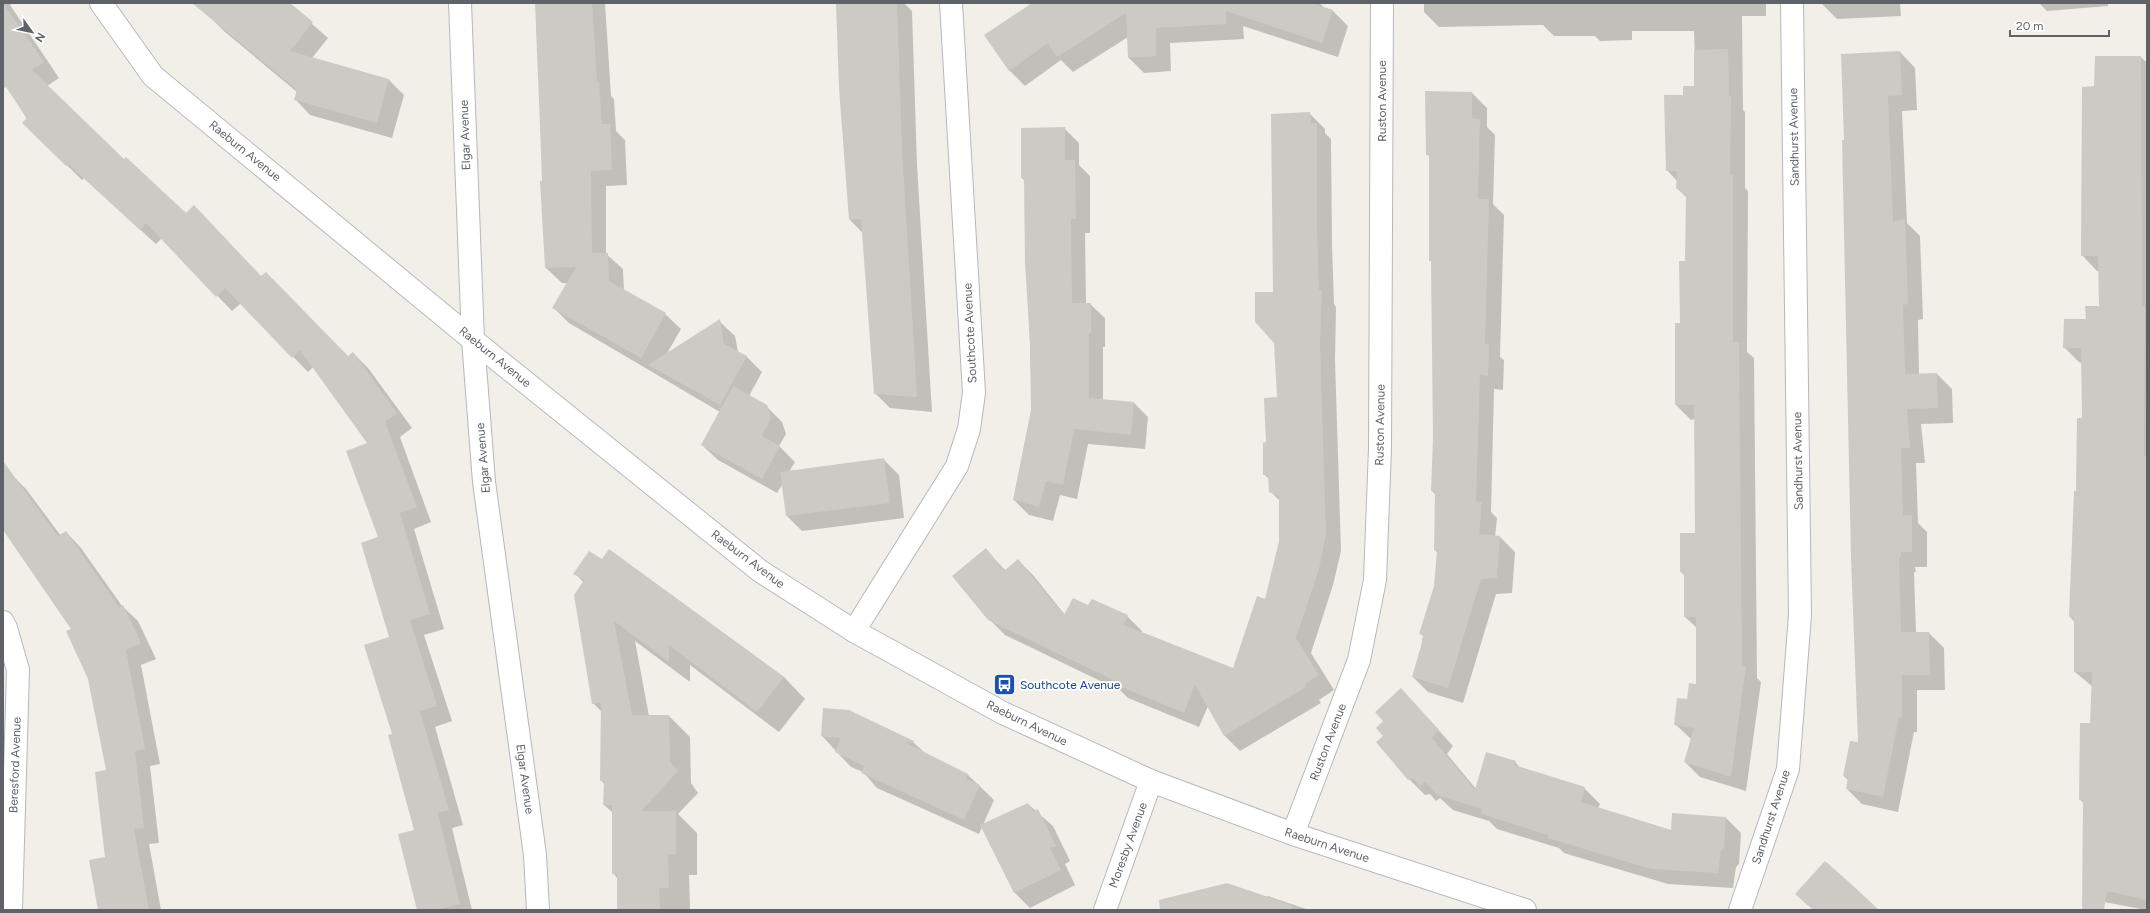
<svg xmlns="http://www.w3.org/2000/svg" width="2150" height="913" font-family="Figtree,sans-serif">
	<rect width="100%" height="100%" fill="#f1efe8"/>
	<g fill="#0003">
		<path d="M 3,3 L 12,3 L 10,5 L 59,78 L 47,86 L 124,160 L 261,277 L 348,357 L 353,353 L 368,368 L 412,428 L 400,437 L 431,522 L 414,529 L 444,629 L 424,635 L 452,721 L 435,727 L 463,825 L 452,828 L 472,910 L 418,910 L 416,831 L 393,734 L 390,638 L 369,443 L 314,366 L 308,372 L 241,303 L 232,311 L 162,238 L 156,244 L 84,178 L 82,180 L 39,138 L 3,81 Z"/>
		<path d="M 221,3 L 288,3 L 328,38 L 312,58 L 389,80 L 404,95 L 392,138 L 310,115 L 295,99 L 297,92 L 225,32 L 210,17 Z"/>
		<path d="M 537,3 L 605,3 L 611,96 L 614,99 L 616,131 L 625,140 L 627,185 L 606,186 L 606,254 L 623,269 L 624,291 L 665,314 L 681,329 L 666,355 L 719,321 L 735,336 L 738,352 L 747,357 L 762,372 L 749,396 L 766,406 L 782,422 L 786,434 L 779,446 L 795,462 L 789,472 L 883,459 L 899,475 L 904,518 L 802,531 L 787,516 L 783,483 L 777,493 L 718,460 L 702,445 L 720,412 L 569,323 L 554,308 L 568,283 L 562,283 L 546,268 Z"/>
		<path d="M 837,3 L 904,3 L 912,11 L 917,165 L 932,412 L 890,408 L 875,393 L 864,234 L 850,220 Z"/>
		<path d="M 1035,3 L 1319,3 L 1325,8 L 1333,11 L 1348,26 L 1338,57 L 1243,26 L 1244,39 L 1170,43 L 1171,71 L 1144,73 L 1128,57 L 1128,37 L 1073,72 L 1061,60 L 1025,86 L 1010,71 L 985,36 Z"/>
		<path d="M 1424,3 L 1766,3 L 1766,16 L 1742,16 L 1743,110 L 1745,112 L 1745,188 L 1748,191 L 1747,352 L 1754,358 L 1757,678 L 1761,682 L 1746,791 L 1700,777 L 1685,762 L 1692,740 L 1675,724 L 1697,685 L 1697,628 L 1685,617 L 1685,576 L 1681,572 L 1696,534 L 1695,419 L 1691,420 L 1676,405 L 1686,262 L 1687,198 L 1677,188 L 1677,181 L 1667,170 L 1684,96 L 1696,87 L 1694,31 L 1632,31 L 1632,40 L 1600,41 L 1595,36 L 1554,36 L 1543,25 L 1439,27 L 1424,12 Z"/>
		<path d="M 1917,3 L 1900,4 L 1901,16 L 1837,19 L 1821,3 Z"/>
		<path d="M 2039,3 L 2108,3 L 2108,6 L 2047,11 Z"/>
		<path d="M 1900,52 L 1915,68 L 1917,110 L 1902,111 L 1907,223 L 1920,236 L 1923,319 L 1918,320 L 1919,374 L 1937,374 L 1952,389 L 1953,423 L 1921,424 L 1925,463 L 1916,463 L 1918,523 L 1927,532 L 1927,567 L 1915,567 L 1916,572 L 1914,572 L 1916,633 L 1929,633 L 1944,648 L 1945,690 L 1917,690 L 1917,732 L 1914,732 L 1898,812 L 1862,804 L 1847,789 L 1849,781 L 1844,776 L 1859,743 L 1845,141 Z"/>
		<path d="M 2140,56 L 2147,63 L 2147,910 L 2098,901 L 2084,803 L 2080,800 L 2091,724 L 2093,687 L 2075,672 L 2075,622 L 2070,617 L 2083,419 L 2082,363 L 2079,362 L 2064,347 L 2100,307 L 2100,271 L 2097,271 L 2082,255 L 2095,87 Z"/>
		<path d="M 1472,93 L 1487,108 L 1487,127 L 1495,135 L 1493,204 L 1504,215 L 1500,357 L 1504,360 L 1503,390 L 1494,389 L 1491,512 L 1497,518 L 1495,537 L 1500,537 L 1515,552 L 1512,593 L 1496,594 L 1463,703 L 1428,692 L 1413,677 L 1424,637 L 1420,633 L 1435,586 L 1438,553 L 1435,550 L 1436,495 L 1432,491 L 1434,439 L 1432,263 L 1430,260 L 1430,157 L 1427,154 Z"/>
		<path d="M 1310,114 L 1325,129 L 1325,133 L 1331,139 L 1332,244 L 1334,304 L 1336,307 L 1335,360 L 1341,551 L 1333,585 L 1311,653 L 1334,690 L 1319,700 L 1321,703 L 1240,751 L 1225,736 L 1208,706 L 1199,727 L 1128,698 L 1121,691 L 1005,635 L 989,619 L 986,550 L 1006,571 L 1018,560 L 1033,575 L 1065,615 L 1089,607 L 1127,616 L 1142,631 L 1141,633 L 1234,670 L 1266,600 L 1280,541 L 1280,501 L 1270,491 L 1269,479 L 1264,474 L 1267,443 L 1278,398 L 1274,293 Z"/>
		<path d="M 1064,128 L 1079,143 L 1079,165 L 1090,176 L 1090,233 L 1085,233 L 1086,304 L 1090,304 L 1105,318 L 1105,347 L 1103,347 L 1103,400 L 1134,403 L 1148,417 L 1145,449 L 1088,444 L 1077,499 L 1060,495 L 1053,521 L 1029,515 L 1014,500 L 1032,410 L 1025,181 L 1022,178 Z"/>
		<path d="M 11,474 L 26,489 L 61,536 L 66,532 L 81,548 L 122,606 L 138,621 L 156,659 L 141,665 L 160,764 L 150,766 L 159,843 L 149,844 L 161,910 L 99,910 L 106,858 L 107,771 L 89,679 L 73,629 L 3,528 L 3,476 Z"/>
		<path d="M 609,550 L 784,677 L 805,699 L 779,732 L 690,665 L 690,682 L 635,641 L 649,716 L 669,716 L 690,737 L 691,783 L 698,793 L 678,814 L 697,833 L 697,875 L 689,875 L 690,909 L 617,910 L 618,879 L 613,873 L 613,813 L 604,805 L 604,784 L 601,780 L 602,712 L 593,703 L 584,583 L 575,573 L 602,560 Z"/>
		<path d="M 1401,689 L 1453,746 L 1447,754 L 1476,789 L 1515,762 L 1521,769 L 1584,788 L 1600,804 L 1598,808 L 1672,831 L 1726,818 L 1741,833 L 1739,864 L 1736,867 L 1733,888 L 1668,884 L 1564,853 L 1559,848 L 1497,829 L 1489,821 L 1453,810 L 1440,798 L 1436,801 L 1430,794 L 1425,795 L 1409,779 L 1384,736 L 1385,721 Z"/>
		<path d="M 822,736 L 913,742 L 926,754 L 967,774 L 994,800 L 983,825 L 1028,804 L 1053,826 L 1070,861 L 1065,864 L 1075,885 L 1030,908 L 1015,893 L 982,827 L 979,834 L 877,788 L 863,772 L 851,767 Z"/>
		<path d="M 1268,896 L 1309,910 L 1158,910 L 1177,903 L 1267,898 Z"/>
	</g>
	<g fill="#cccac5">
		<path d="M 3,3 L 44,62 L 32,70 L 124,159 L 126,157 L 186,213 L 194,205 L 261,276 L 266,272 L 348,356 L 353,352 L 397,413 L 385,422 L 417,507 L 400,513 L 430,614 L 410,620 L 437,706 L 420,711 L 449,810 L 438,813 L 460,904 L 435,910 L 417,910 L 398,834 L 414,830 L 388,735 L 392,734 L 364,645 L 389,637 L 361,543 L 378,537 L 346,451 L 367,443 L 300,350 L 292,358 L 225,288 L 216,297 L 146,223 L 140,230 L 68,164 L 66,166 L 22,123 L 27,118 L 6,87 L 3,89 Z"/>
		<path d="M 192,3 L 290,3 L 313,22 L 290,51 L 389,79 L 377,123 L 294,100 L 297,90 Z"/>
		<path d="M 535,3 L 592,3 L 597,82 L 599,82 L 602,124 L 610,124 L 612,170 L 591,171 L 592,253 L 608,253 L 609,281 L 666,313 L 641,358 L 552,308 L 576,267 L 545,268 L 540,181 L 542,181 L 540,126 Z"/>
		<path d="M 836,3 L 897,3 L 902,149 L 917,397 L 874,394 L 861,219 L 849,220 L 839,88 Z"/>
		<path d="M 1032,3 L 1312,3 L 1333,10 L 1322,43 L 1226,11 L 1226,24 L 1156,28 L 1156,56 L 1128,58 L 1126,13 L 1057,57 L 1048,43 L 1009,71 L 984,35 Z"/>
		<path d="M 1728,49 L 1729,96 L 1731,96 L 1730,175 L 1733,175 L 1733,342 L 1739,342 L 1742,665 L 1746,666 L 1731,777 L 1684,762 L 1694,728 L 1674,725 L 1677,698 L 1687,699 L 1689,683 L 1696,684 L 1696,617 L 1684,617 L 1684,572 L 1680,572 L 1680,533 L 1695,533 L 1694,405 L 1675,405 L 1675,323 L 1680,323 L 1679,261 L 1685,261 L 1686,196 L 1676,188 L 1677,171 L 1666,171 L 1664,95 L 1683,95 L 1683,86 L 1694,86 L 1694,50 Z"/>
		<path d="M 1900,51 L 1902,95 L 1888,96 L 1893,221 L 1905,219 L 1908,304 L 1903,305 L 1905,374 L 1937,373 L 1938,408 L 1907,409 L 1910,448 L 1901,448 L 1903,515 L 1912,515 L 1912,552 L 1901,552 L 1901,557 L 1899,557 L 1901,632 L 1929,632 L 1930,675 L 1902,675 L 1902,717 L 1899,717 L 1883,797 L 1846,789 L 1848,777 L 1843,776 L 1850,741 L 1858,742 L 1851,558 L 1842,140 L 1844,140 L 1841,54 Z"/>
		<path d="M 2095,56 L 2141,56 L 2142,306 L 2145,306 L 2144,456 L 2146,456 L 2147,492 L 2147,900 L 2107,891 L 2104,910 L 2082,910 L 2083,800 L 2079,800 L 2080,723 L 2090,723 L 2092,672 L 2074,672 L 2074,617 L 2069,617 L 2074,491 L 2076,491 L 2077,418 L 2082,418 L 2081,348 L 2063,348 L 2064,319 L 2086,319 L 2085,306 L 2099,306 L 2098,256 L 2081,256 L 2082,87 L 2094,86 Z"/>
		<path d="M 1425,91 L 1472,92 L 1472,118 L 1480,119 L 1478,199 L 1489,199 L 1485,344 L 1489,344 L 1488,376 L 1480,375 L 1476,501 L 1482,502 L 1479,534 L 1500,536 L 1497,578 L 1481,579 L 1448,688 L 1412,677 L 1421,646 L 1423,635 L 1419,634 L 1434,586 L 1437,550 L 1434,550 L 1435,492 L 1431,491 L 1433,438 L 1431,261 L 1429,261 L 1429,155 L 1426,155 Z"/>
		<path d="M 1310,112 L 1311,123 L 1317,123 L 1317,228 L 1319,290 L 1322,290 L 1320,344 L 1326,535 L 1319,569 L 1296,638 L 1319,675 L 1305,684 L 1306,687 L 1224,736 L 1195,685 L 1184,713 L 1112,683 L 1113,680 L 988,620 L 952,576 L 986,548 L 1004,571 L 1018,559 L 1064,615 L 1073,598 L 1088,605 L 1092,599 L 1128,615 L 1124,625 L 1233,668 L 1257,596 L 1265,599 L 1279,541 L 1279,496 L 1269,492 L 1268,475 L 1263,475 L 1263,443 L 1266,442 L 1264,398 L 1277,397 L 1274,343 L 1255,322 L 1255,292 L 1273,292 L 1271,114 Z"/>
		<path d="M 1065,127 L 1065,160 L 1075,160 L 1076,219 L 1071,219 L 1072,303 L 1091,303 L 1091,333 L 1089,333 L 1089,398 L 1134,402 L 1131,435 L 1074,429 L 1063,485 L 1046,481 L 1039,507 L 1013,500 L 1031,410 L 1030,343 L 1025,263 L 1024,178 L 1021,178 L 1021,128 Z"/>
		<path d="M 720,319 L 724,344 L 747,356 L 720,405 L 648,365 Z"/>
		<path d="M 733,386 L 767,405 L 771,418 L 762,436 L 780,446 L 762,479 L 701,445 Z"/>
		<path d="M 884,458 L 890,503 L 786,516 L 780,472 Z"/>
		<path d="M 3,461 L 58,536 L 66,531 L 119,607 L 123,605 L 141,643 L 126,650 L 145,749 L 135,751 L 144,828 L 134,829 L 149,910 L 98,910 L 89,860 L 105,857 L 95,772 L 106,770 L 88,679 L 66,631 L 71,629 L 3,530 Z"/>
		<path d="M 609,549 L 784,677 L 757,712 L 669,645 L 669,662 L 614,621 L 632,715 L 669,715 L 670,761 L 678,771 L 641,811 L 676,811 L 676,854 L 668,854 L 669,888 L 659,888 L 660,910 L 617,910 L 617,874 L 612,874 L 612,805 L 603,805 L 604,781 L 600,781 L 601,703 L 592,704 L 574,595 L 584,580 L 573,574 L 589,551 L 602,559 Z"/>
		<path d="M 1401,688 L 1439,730 L 1432,738 L 1475,790 L 1486,752 L 1516,761 L 1514,765 L 1585,787 L 1581,802 L 1671,830 L 1672,813 L 1726,817 L 1724,848 L 1721,851 L 1718,873 L 1651,869 L 1607,856 L 1548,838 L 1548,835 L 1481,814 L 1482,809 L 1437,795 L 1425,782 L 1420,787 L 1414,779 L 1408,780 L 1376,742 L 1383,736 L 1376,728 L 1383,721 L 1375,712 Z"/>
		<path d="M 823,708 L 849,710 L 914,741 L 913,743 L 904,742 L 968,774 L 966,779 L 980,785 L 964,820 L 861,773 L 864,766 L 835,752 L 841,738 L 821,736 Z"/>
		<path d="M 1028,803 L 1033,811 L 1038,809 L 1056,846 L 1050,848 L 1061,870 L 1014,893 L 980,825 Z"/>
		<path d="M 1825,861 L 1850,883 L 1879,910 L 1813,910 L 1795,894 Z"/>
		<path d="M 1227,883 L 1292,905 L 1291,910 L 1160,910 L 1159,900 Z"/>
	</g>
	<g fill="none" stroke-linecap="round" stroke-linejoin="round">
		<defs>
			<g id="street">
				<path d="M 460,3 L 473,340 L 484,482 L 535,855 L 538,910"/>
				<path d="M 3,622 L 6,628 L 18,670 L 11,910"/>
				<path d="M 854,631 L 957,466 L 969,429 L 974,393 L 951,3"/>
				<path d="M 1293,834 L 1359,660 L 1375,580 L 1380,448 L 1382,3"/>
				<path d="M 1105,910 L 1151,781"/>
				<path d="M 1740,910 L 1788,769 L 1800,615 L 1792,3"/>
			</g>
			<path id="secondary" d="M 101,3 L 153,76 L 473,340 L 760,571 L 854,631 L 1003,713 L 1151,781 L 1293,834 L 1525,910"/>
		</defs>
		<use href="#street" stroke="#b5b8bc" stroke-width="24"/>
		<use href="#secondary" stroke="#b6babf" stroke-width="24"/>
		<use href="#street" stroke="#fff" stroke-width="22"/>
		<use href="#secondary" stroke="#fff" stroke-width="22"/>
	</g>
	<defs>
		<symbol id="bus-square" viewBox="-11 -11 22 22"><rect x="-9" y="-9" width="18" height="18" rx="4" fill="#1a4fb4" stroke="#fff"/><path d="M-5-6H5V4H4V6H2V4H-2V6H-4V4H-5ZM-3.5-4V0h7V-4ZM-3.5 1.2v1.5H-2V1.2ZM2 1.2v1.5H3.5V1.2Z" fill="#fff"/></symbol>
	</defs>
	<g fill-rule="evenodd">
		<use href="#bus-square" x="992" y="672" width="25" height="25"/>
	</g>
	<g text-anchor="middle" dominant-baseline="central" stroke-width="4" stroke-linejoin="round" paint-order="stroke">
		<g font-size="12" fill="#5f6368" stroke="#fff">
			<text transform="translate(1382 101) rotate(-90)">Ruston Avenue</text>
			<text transform="translate(465 135) rotate(-92)">Elgar Avenue</text>
			<text transform="translate(1794 137) rotate(-91)">Sandhurst Avenue</text>
			<text transform="translate(245 151) rotate(39)">Raeburn Avenue</text>
			<text transform="translate(970 333) rotate(-93)">Southcote Avenue</text>
			<text transform="translate(495 357) rotate(39)">Raeburn Avenue</text>
			<text transform="translate(1380 425) rotate(-89)">Ruston Avenue</text>
			<text transform="translate(483 458) rotate(-95)">Elgar Avenue</text>
			<text transform="translate(1798 461) rotate(-91)">Sandhurst Avenue</text>
			<text transform="translate(748 559) rotate(37)">Raeburn Avenue</text>
			<text transform="translate(1027 723) rotate(26)">Raeburn Avenue</text>
			<text transform="translate(1328 742) rotate(-69)">Ruston Avenue</text>
			<text transform="translate(15 765) rotate(-88)">Beresford Avenue</text>
			<text transform="translate(525 779) rotate(82)">Elgar Avenue</text>
			<text transform="translate(1771 817) rotate(-72)">Sandhurst Avenue</text>
			<text transform="translate(1128 845) rotate(-70)">Moresby Avenue</text>
			<text transform="translate(1327 845) rotate(18)">Raeburn Avenue</text>
		</g>
		<g font-size="12" fill="#164399" stroke="#fff" text-anchor="start">
			<text x="1020" y="685">Southcote Avenue</text>
		</g>
	</g>
	<rect width="2150" height="913" fill="none" stroke="#5f6368" stroke-width="8"/>
	<g transform="translate(32 32) rotate(123)" stroke="#ffffff" stroke-width="3" paint-order="stroke">
	<path d="M0-3L7 15L0 10L-7 15Z" fill="#5f6368"/>
	<text y="-6" font-size="11" font-weight="bold" text-anchor="middle" fill="#5f6368">N</text>
	</g>
	<path d="M2010 30v6h99v-6" fill="none" stroke="#5f6368" stroke-width="2"/>
	<text x="2016" y="30" font-size="12" fill="#5f6368" stroke="#ffffff" stroke-width="3" paint-order="stroke">20 m</text>
</svg>
